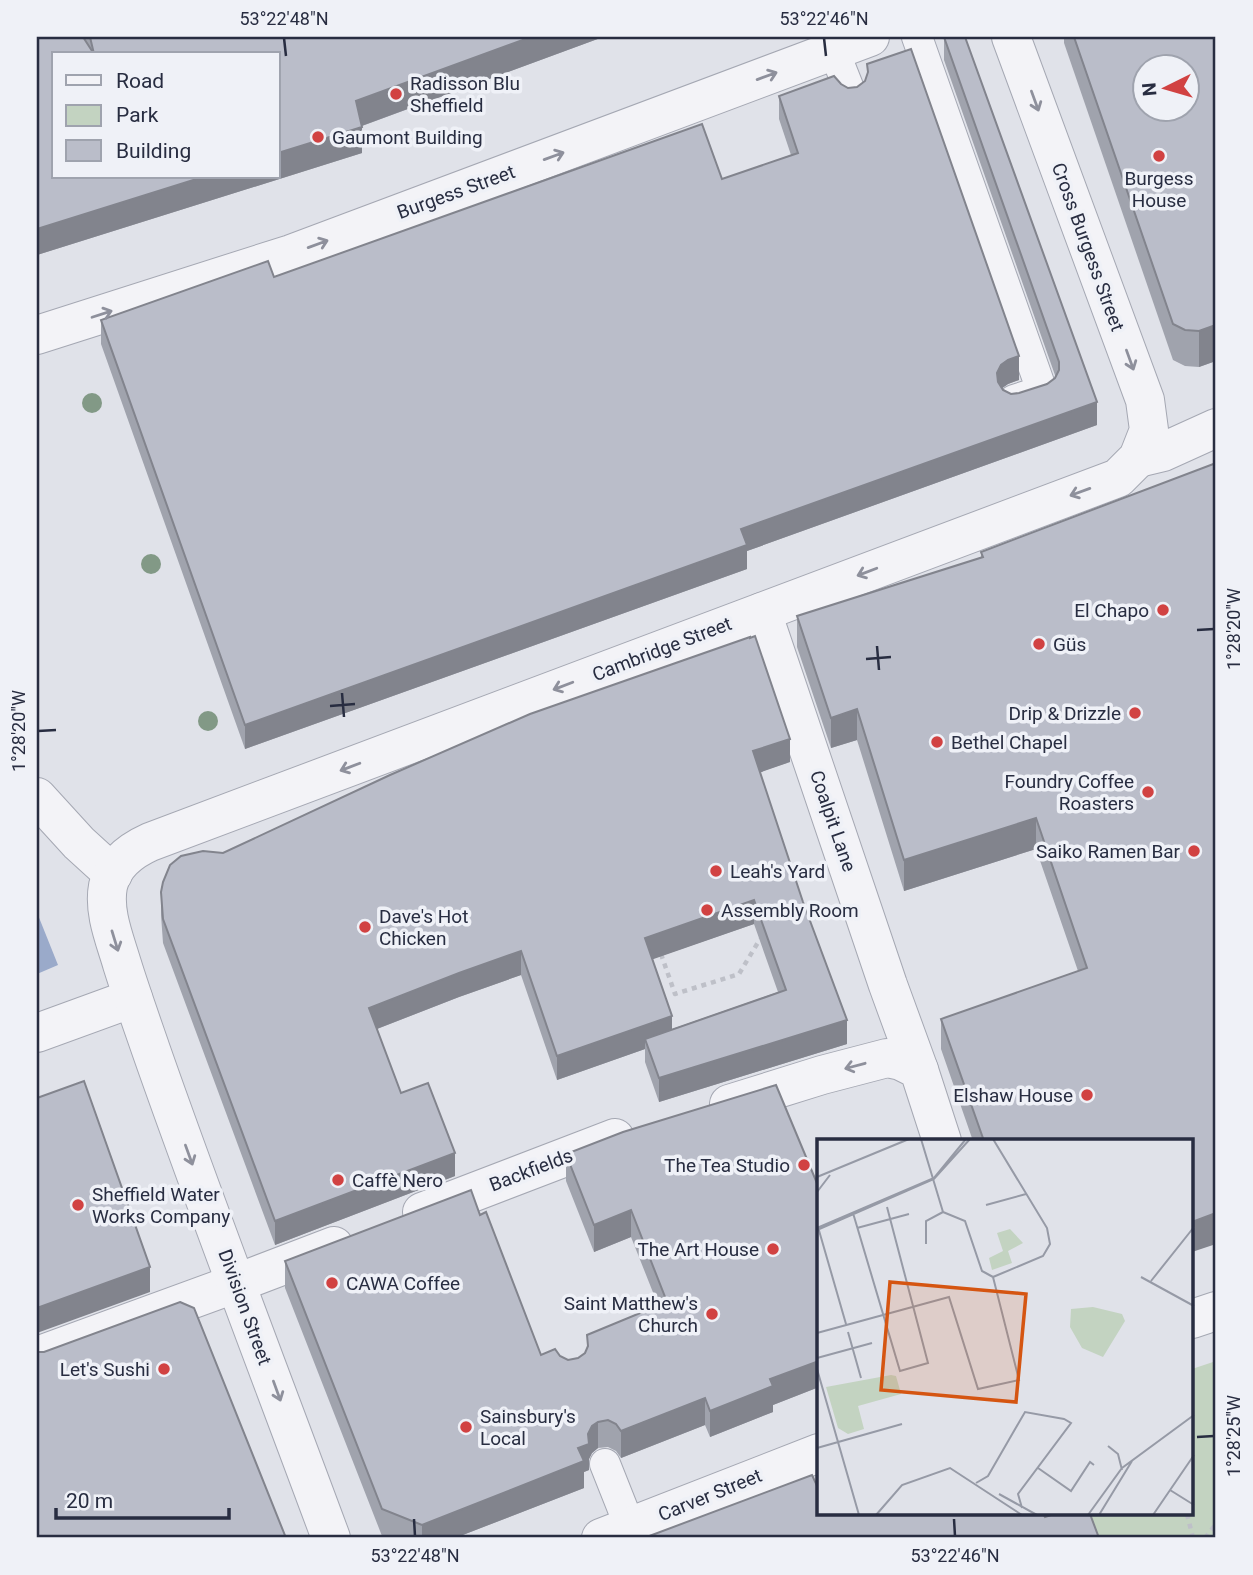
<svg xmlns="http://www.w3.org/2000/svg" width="1253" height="1575" font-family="Roboto,sans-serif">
	<rect width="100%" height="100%" fill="#e0e2e9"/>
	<path fill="#c3d3c1" d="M 1216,1361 L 1216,1538 L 1097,1538 L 1088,1514 L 1192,1514 L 1192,1369 Z"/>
	<path fill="#9aaaca" d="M 38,915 L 58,965 L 37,974 L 37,916 Z"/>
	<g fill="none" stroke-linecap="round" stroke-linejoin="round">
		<defs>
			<g id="service">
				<path d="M 917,37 L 1042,391 L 1014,400"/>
				<path d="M 834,51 L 851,94"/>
				<path d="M 605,1464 L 630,1527"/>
			</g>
			<g id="pedestrian">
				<path d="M 1138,458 L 1163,452 L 1216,428"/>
				<path d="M 762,612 L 888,985 L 919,1070"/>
				<path d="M 37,797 L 79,843 L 113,874"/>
				<path d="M 37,1033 L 133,998"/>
				<path d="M 1192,1319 L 1216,1311"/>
			</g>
			<g id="minor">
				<path d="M 37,335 L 291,254 L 870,37"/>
				<path d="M 729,1104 L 822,1075 L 887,1058 L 901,1061 L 919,1070 L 942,1141"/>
				<path d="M 422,1212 L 615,1138"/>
				<path d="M 37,1356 L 237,1283 L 334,1246"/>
				<path d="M 331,1538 C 271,1376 208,1213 151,1050 C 141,1021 131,993 122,964 C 115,940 103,912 108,886 C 113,864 130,851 150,842 L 1118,478 L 1138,458 L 1149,430 L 1145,400 L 1011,37"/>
				<path d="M 601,1538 L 819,1453"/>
			</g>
		</defs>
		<use href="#service" stroke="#a5a8b3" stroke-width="32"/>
		<use href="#pedestrian" stroke="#a5a8b3" stroke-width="40"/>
		<use href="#minor" stroke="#a5a8b3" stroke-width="40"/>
		<g stroke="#bec0c8" stroke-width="4.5" stroke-dasharray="5 5" stroke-linecap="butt">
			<path d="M 661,954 L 675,994 L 739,974 L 760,939"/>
			<path d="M 1187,1514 L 1193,1538"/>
			<path d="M 1205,1538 L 1216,1524"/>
		</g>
		<use href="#service" stroke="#f3f3f7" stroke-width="30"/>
		<use href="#pedestrian" stroke="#f3f3f7" stroke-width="38"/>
		<use href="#minor" stroke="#f3f3f7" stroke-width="38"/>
	</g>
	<g fill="#829986">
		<circle cx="92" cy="403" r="10"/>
		<circle cx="151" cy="564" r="10"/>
		<circle cx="208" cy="721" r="10"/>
	</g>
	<g fill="#a0a3ad" fill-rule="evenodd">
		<path d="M 37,37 L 603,37 L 362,126 L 362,153 L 37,255 Z"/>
		<path d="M 944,37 L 1097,425 L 747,551 L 747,569 L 245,749 L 101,344 L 101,320 L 274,277 L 722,179 L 791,155 L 779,119 L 779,96 L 841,84 L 848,88 L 857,87 L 865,81 L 867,75 L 867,64 L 1019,380 L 1008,384 L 1002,388 L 1011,394 L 1019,393 L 1047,384 L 1056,378 L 944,60 Z"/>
		<path d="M 1064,37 L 1216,37 L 1213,362 L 1199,367 L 1185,366 L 1173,360 L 1064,43 Z"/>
		<path d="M 981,552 L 1192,1141 L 973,1141 L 941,1049 L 941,1019 L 1078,971 L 1036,849 L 904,891 L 857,740 L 831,748 L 797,647 L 797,616 L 981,558 Z"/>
		<path d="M 790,762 L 760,772 L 847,1044 L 659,1102 L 645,1062 L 645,1049 L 557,1080 L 521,975 L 459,997 L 377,1029 L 401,1093 L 455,1176 L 275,1245 L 163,943 L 161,915 L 161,892 L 223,853 ZM 754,924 L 778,992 L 672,1029 L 652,959 Z"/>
		<path d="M 566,1154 L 819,1188 L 819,1387 L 773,1405 L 773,1412 L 710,1437 L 705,1425 L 621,1458 L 616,1451 L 608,1447 L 598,1448 L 592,1453 L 589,1459 L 589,1470 L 584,1472 L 584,1488 L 455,1538 L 389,1538 L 382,1536 L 285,1288 L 285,1261 L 480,1215 L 541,1355 L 560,1356 L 568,1360 L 578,1358 L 585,1353 L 587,1348 L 587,1335 L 658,1305 L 631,1237 L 594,1252 L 566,1181 Z"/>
	</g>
	<g fill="#82848d">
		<path d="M 531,37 L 603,37 L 356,128 L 356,101 Z"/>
		<path d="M 362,127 L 362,153 L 37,255 L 37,229 L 203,177 L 278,177 L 278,153 Z"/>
		<path d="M 1216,324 L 1216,359 L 1213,362 L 1199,367 L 1199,331 Z"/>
		<path d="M 1019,356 L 1019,380 L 1008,384 L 1001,389 L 997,397 L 997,373 L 1001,365 L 1008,360 Z"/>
		<path d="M 1097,402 L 1097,425 L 747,551 L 747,569 L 245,749 L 245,725 L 741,529 Z"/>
		<path d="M 857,709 L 857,740 L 831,748 L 831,718 Z"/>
		<path d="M 790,739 L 790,762 L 753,775 L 753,751 Z"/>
		<path d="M 1036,818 L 1036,849 L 904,891 L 904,860 Z"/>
		<path d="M 754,900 L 754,924 L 645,962 L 645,938 Z"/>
		<path d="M 521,951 L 521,975 L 459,997 L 369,1032 L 369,1008 L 459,973 Z"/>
		<path d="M 672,1016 L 672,1040 L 645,1039 L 645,1049 L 557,1080 L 557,1056 Z"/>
		<path d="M 847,1020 L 847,1044 L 659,1102 L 659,1078 Z"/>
		<path d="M 455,1153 L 455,1176 L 275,1245 L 275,1221 Z"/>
		<path d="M 631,1210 L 631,1237 L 594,1252 L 594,1225 Z"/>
		<path d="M 1216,1213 L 1216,1244 L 1192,1252 L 1192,1222 Z"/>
		<path d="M 150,1267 L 150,1292 L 37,1333 L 37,1308 Z"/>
		<path d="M 819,1361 L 819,1387 L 773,1405 L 773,1412 L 710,1437 L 710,1411 L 770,1379 Z"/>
		<path d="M 705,1398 L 705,1425 L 621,1458 L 621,1431 Z"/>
		<path d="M 598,1422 L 598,1448 L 592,1453 L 589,1459 L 589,1470 L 584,1472 L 584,1488 L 455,1538 L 422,1538 L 422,1525 L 578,1448 L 588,1434 L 592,1426 Z"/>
	</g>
	<g fill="#babdc9" stroke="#82848d" stroke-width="2" fill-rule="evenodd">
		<path d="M 37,37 L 83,37 L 94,54 L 54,54 L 54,177 L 203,177 L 37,229 Z"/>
		<path d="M 90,37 L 531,37 L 356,101 L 362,127 L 278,153 L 278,54 L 94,54 Z"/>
		<path d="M 944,37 L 965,37 L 1097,402 L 741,529 L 747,545 L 245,725 L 101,320 L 268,261 L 274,277 L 702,124 L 722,179 L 798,153 L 779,96 L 834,76 L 841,84 L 848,88 L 857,87 L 865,81 L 868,72 L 867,64 L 911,49 L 1019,356 L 1008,360 L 1001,365 L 997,373 L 998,382 L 1003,390 L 1011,394 L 1019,393 L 1047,384 L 1055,378 L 1059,370 L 1059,362 Z"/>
		<path d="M 1074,37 L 1216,37 L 1216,324 L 1213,326 L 1199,331 L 1185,330 L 1173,324 ZM 1144,66 L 1186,66 L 1186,108 L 1144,108 Z"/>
		<path d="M 1216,463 L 1216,1213 L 1192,1222 L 1192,1141 L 984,1141 L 941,1019 L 1087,968 L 1036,818 L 904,860 L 857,709 L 831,718 L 797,616 L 983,557 L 981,552 Z"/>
		<path d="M 755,636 L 790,739 L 753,751 L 803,902 L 847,1020 L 659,1078 L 645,1039 L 786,990 L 754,900 L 645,938 L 672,1016 L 557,1056 L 521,951 L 459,973 L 369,1008 L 401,1093 L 428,1083 L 455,1153 L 275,1221 L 163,919 L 161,892 L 163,882 L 170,865 L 181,856 L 203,851 L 223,853 L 390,775 L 530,714 L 750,637 L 750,638 Z"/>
		<path d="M 84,1081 L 150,1267 L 37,1308 L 37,1098 Z"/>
		<path d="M 776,1085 L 819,1188 L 819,1361 L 770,1379 L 773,1386 L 710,1411 L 705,1398 L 621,1431 L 616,1424 L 608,1420 L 598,1422 L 592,1426 L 588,1434 L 589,1444 L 578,1448 L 584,1461 L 422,1525 L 382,1509 L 285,1261 L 471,1190 L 480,1215 L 486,1212 L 541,1355 L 555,1349 L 560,1356 L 568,1360 L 578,1358 L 585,1353 L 588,1346 L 587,1335 L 667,1302 L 631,1210 L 594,1225 L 566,1154 L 623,1132 Z"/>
		<path d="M 180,1302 L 194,1308 L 286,1538 L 37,1538 L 37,1352 L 44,1352 Z"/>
		<path d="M 812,1475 L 818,1488 L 819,1488 L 819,1514 L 1043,1514 L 1045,1517 L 1054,1514 L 1090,1514 L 1099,1538 L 644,1538 Z"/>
	</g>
	<defs><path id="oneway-shaft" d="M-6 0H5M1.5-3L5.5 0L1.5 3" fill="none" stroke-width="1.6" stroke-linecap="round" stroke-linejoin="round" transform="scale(1.75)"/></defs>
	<g stroke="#8e909c">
		<use href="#oneway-shaft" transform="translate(767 76) rotate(-20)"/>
		<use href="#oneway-shaft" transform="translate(1035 101) rotate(70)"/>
		<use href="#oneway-shaft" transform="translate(554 156) rotate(-20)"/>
		<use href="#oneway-shaft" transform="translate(318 244) rotate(-20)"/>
		<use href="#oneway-shaft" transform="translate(102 314) rotate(-18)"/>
		<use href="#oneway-shaft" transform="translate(1130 360) rotate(70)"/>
		<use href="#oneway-shaft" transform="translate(1080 492) rotate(160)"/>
		<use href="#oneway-shaft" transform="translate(867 572) rotate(159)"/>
		<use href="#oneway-shaft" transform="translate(563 686) rotate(159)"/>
		<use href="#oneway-shaft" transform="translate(350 767) rotate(159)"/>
		<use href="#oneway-shaft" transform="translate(115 941) rotate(73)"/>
		<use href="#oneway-shaft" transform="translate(855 1066) rotate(165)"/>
		<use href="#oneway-shaft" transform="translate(189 1155) rotate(70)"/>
		<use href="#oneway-shaft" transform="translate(277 1391) rotate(70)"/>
	</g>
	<path fill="none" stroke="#282d41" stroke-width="2.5" d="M 284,38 L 286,56M 824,38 L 826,56M 1197,630 L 1214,629M 877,646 L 879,670M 866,659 L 891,657M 342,693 L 344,717M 330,706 L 355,704M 38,731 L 56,730M 1197,1437 L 1214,1436M 414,1519 L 415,1536M 954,1519 L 955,1536"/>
	<g fill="#d14242" stroke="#eff1f7" stroke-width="2.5">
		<circle cx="396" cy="94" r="7"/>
		<circle cx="318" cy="137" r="7"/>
		<circle cx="1159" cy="156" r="7"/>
		<circle cx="1163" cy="610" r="7"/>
		<circle cx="1039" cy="644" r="7"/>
		<circle cx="1135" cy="713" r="7"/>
		<circle cx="937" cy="742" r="7"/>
		<circle cx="1148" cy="792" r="7"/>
		<circle cx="1194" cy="851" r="7"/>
		<circle cx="716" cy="871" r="7"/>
		<circle cx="707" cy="910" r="7"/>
		<circle cx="365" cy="927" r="7"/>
		<circle cx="1087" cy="1095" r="7"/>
		<circle cx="804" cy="1165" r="7"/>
		<circle cx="338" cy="1180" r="7"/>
		<circle cx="78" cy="1205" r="7"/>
		<circle cx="773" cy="1249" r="7"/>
		<circle cx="332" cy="1283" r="7"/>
		<circle cx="712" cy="1314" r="7"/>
		<circle cx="164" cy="1369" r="7"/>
		<circle cx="466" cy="1427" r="7"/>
	</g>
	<g text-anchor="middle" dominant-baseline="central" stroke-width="7" stroke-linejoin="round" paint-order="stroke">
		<g font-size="19" fill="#282d41" stroke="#eff1f7" text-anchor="start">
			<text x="410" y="83">Radisson Blu<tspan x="410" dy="22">Sheffield</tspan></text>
			<text x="332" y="137">Gaumont Building</text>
			<text x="1159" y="178" text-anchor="middle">Burgess<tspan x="1159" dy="22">House</tspan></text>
			<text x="1149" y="610" text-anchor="end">El Chapo</text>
			<text x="1053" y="644">Güs</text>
			<text x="1121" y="713" text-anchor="end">Drip &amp; Drizzle</text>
			<text x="951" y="742">Bethel Chapel</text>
			<text x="1134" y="781" text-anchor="end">Foundry Coffee<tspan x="1134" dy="22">Roasters</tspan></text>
			<text x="1180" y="851" text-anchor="end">Saiko Ramen Bar</text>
			<text x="730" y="871">Leah's Yard</text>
			<text x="721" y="910">Assembly Room</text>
			<text x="379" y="916">Dave's Hot<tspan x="379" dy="22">Chicken</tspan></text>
			<text x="1073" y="1095" text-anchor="end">Elshaw House</text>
			<text x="790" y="1165" text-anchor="end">The Tea Studio</text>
			<text x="352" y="1180">Caffè Nero</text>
			<text x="92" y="1194">Sheffield Water<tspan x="92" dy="22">Works Company</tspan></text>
			<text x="759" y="1249" text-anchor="end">The Art House</text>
			<text x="346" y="1283">CAWA Coffee</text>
			<text x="698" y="1303" text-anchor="end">Saint Matthew's<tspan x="698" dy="22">Church</tspan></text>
			<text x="150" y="1369" text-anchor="end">Let's Sushi</text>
			<text x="480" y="1416">Sainsbury's<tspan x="480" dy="22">Local</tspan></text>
		</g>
		<g font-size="19" fill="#282d41" stroke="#eff1f7">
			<text transform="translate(456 192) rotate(-20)">Burgess Street</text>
			<text transform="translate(1088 247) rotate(70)">Cross Burgess Street</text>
			<text transform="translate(662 649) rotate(-21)">Cambridge Street</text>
			<text transform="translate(833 821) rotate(71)">Coalpit Lane</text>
			<text transform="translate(531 1170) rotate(-21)">Backfields</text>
			<text transform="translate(245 1307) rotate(70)">Division Street</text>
			<text transform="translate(710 1495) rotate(-22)">Carver Street</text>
		</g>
	</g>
	<g transform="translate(817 1139)">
		<rect width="376" height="376" fill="#e0e2e9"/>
		<path d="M 193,90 L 206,104 L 191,112 L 195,124 L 175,131 L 172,119 L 186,112 L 180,94 ZM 276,168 L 305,175 L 308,182 L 286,218 L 265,209 L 253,188 L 254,170 ZM 74,236 L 79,237 L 84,255 L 41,267 L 47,290 L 31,295 L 21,289 L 9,248 Z" fill="#c3d3c1"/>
		<path fill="none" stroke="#969aa6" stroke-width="2" d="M 104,0 L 126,73M 176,0 L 230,89 L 233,105 L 226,117 L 176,138M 0,38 L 92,0M 0,53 L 13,36M 169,66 L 209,55M 126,73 L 148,82 L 165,132 L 176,138M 36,74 L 83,232 L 111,224 L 70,68M 1,88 L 29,185M 0,89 L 117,39 L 149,0M 40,89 L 92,75M 0,91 L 117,40 L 153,0M 109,105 L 109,82 L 126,73M 324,138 L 377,167M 334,142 L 377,88M 31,193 L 44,239M 0,194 L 132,158 L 161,250 L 202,241 L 176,138M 0,219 L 55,204M 0,230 L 42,376M 291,307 L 301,315 L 305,331M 0,309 L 85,285M 221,329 L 254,352 L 273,323 L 277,326M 159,344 L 171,337 L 208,273 L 247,280 L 254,284 L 201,355 L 205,369M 353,351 L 377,366M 182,355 L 220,376M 59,376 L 85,346 L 133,329 L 205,376M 271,376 L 305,329 L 377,276M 282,376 L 315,322M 336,376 L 377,316"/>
		<path fill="#d55511" fill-opacity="0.15" stroke="#d55511" stroke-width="3.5" d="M 73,143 L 209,155 L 199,263 L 64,251 Z"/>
		<rect width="376" height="376" fill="none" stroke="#282d41" stroke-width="3.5"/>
	</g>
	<rect width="1253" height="1575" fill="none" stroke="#eff1f7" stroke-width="77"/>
	<rect x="52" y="52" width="228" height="126" fill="#eff1f7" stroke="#9fa3ae" stroke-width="2"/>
	<rect x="66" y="75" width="35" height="10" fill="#f3f3f7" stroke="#9fa3ae" stroke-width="2"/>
	<text x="116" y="88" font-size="21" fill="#282d41">Road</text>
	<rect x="66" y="105" width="35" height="21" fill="#c3d3c1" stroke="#9fa3ae" stroke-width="2"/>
	<text x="116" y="122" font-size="21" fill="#282d41">Park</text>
	<rect x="66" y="140" width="35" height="21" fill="#babdc9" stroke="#9fa3ae" stroke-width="2"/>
	<text x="116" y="158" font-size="21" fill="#282d41">Building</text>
	<g transform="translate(1166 88) rotate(265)"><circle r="33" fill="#eff1f7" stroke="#9fa3ae" stroke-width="2"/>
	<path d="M0-5L12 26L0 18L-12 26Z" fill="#d14242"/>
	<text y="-10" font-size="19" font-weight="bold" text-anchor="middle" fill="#282d41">N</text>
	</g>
	<path d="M56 1508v10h173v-10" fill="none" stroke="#282d41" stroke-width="3.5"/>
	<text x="66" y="1508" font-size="21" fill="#282d41" stroke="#eff1f7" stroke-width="5" paint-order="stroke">20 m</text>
	<rect x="38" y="38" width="1176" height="1498" fill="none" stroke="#282d41" stroke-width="2.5"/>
	<g font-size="18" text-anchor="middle" fill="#282d41">
		<text x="284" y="25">53°22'48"N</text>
		<text x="824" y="25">53°22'46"N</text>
		<text transform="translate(1234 629) rotate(-90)" y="6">1°28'20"W</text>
		<text transform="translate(19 731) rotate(-90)" y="6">1°28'20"W</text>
		<text transform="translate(1234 1436) rotate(-90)" y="6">1°28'25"W</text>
		<text x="415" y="1562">53°22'48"N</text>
		<text x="955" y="1562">53°22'46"N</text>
	</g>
</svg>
